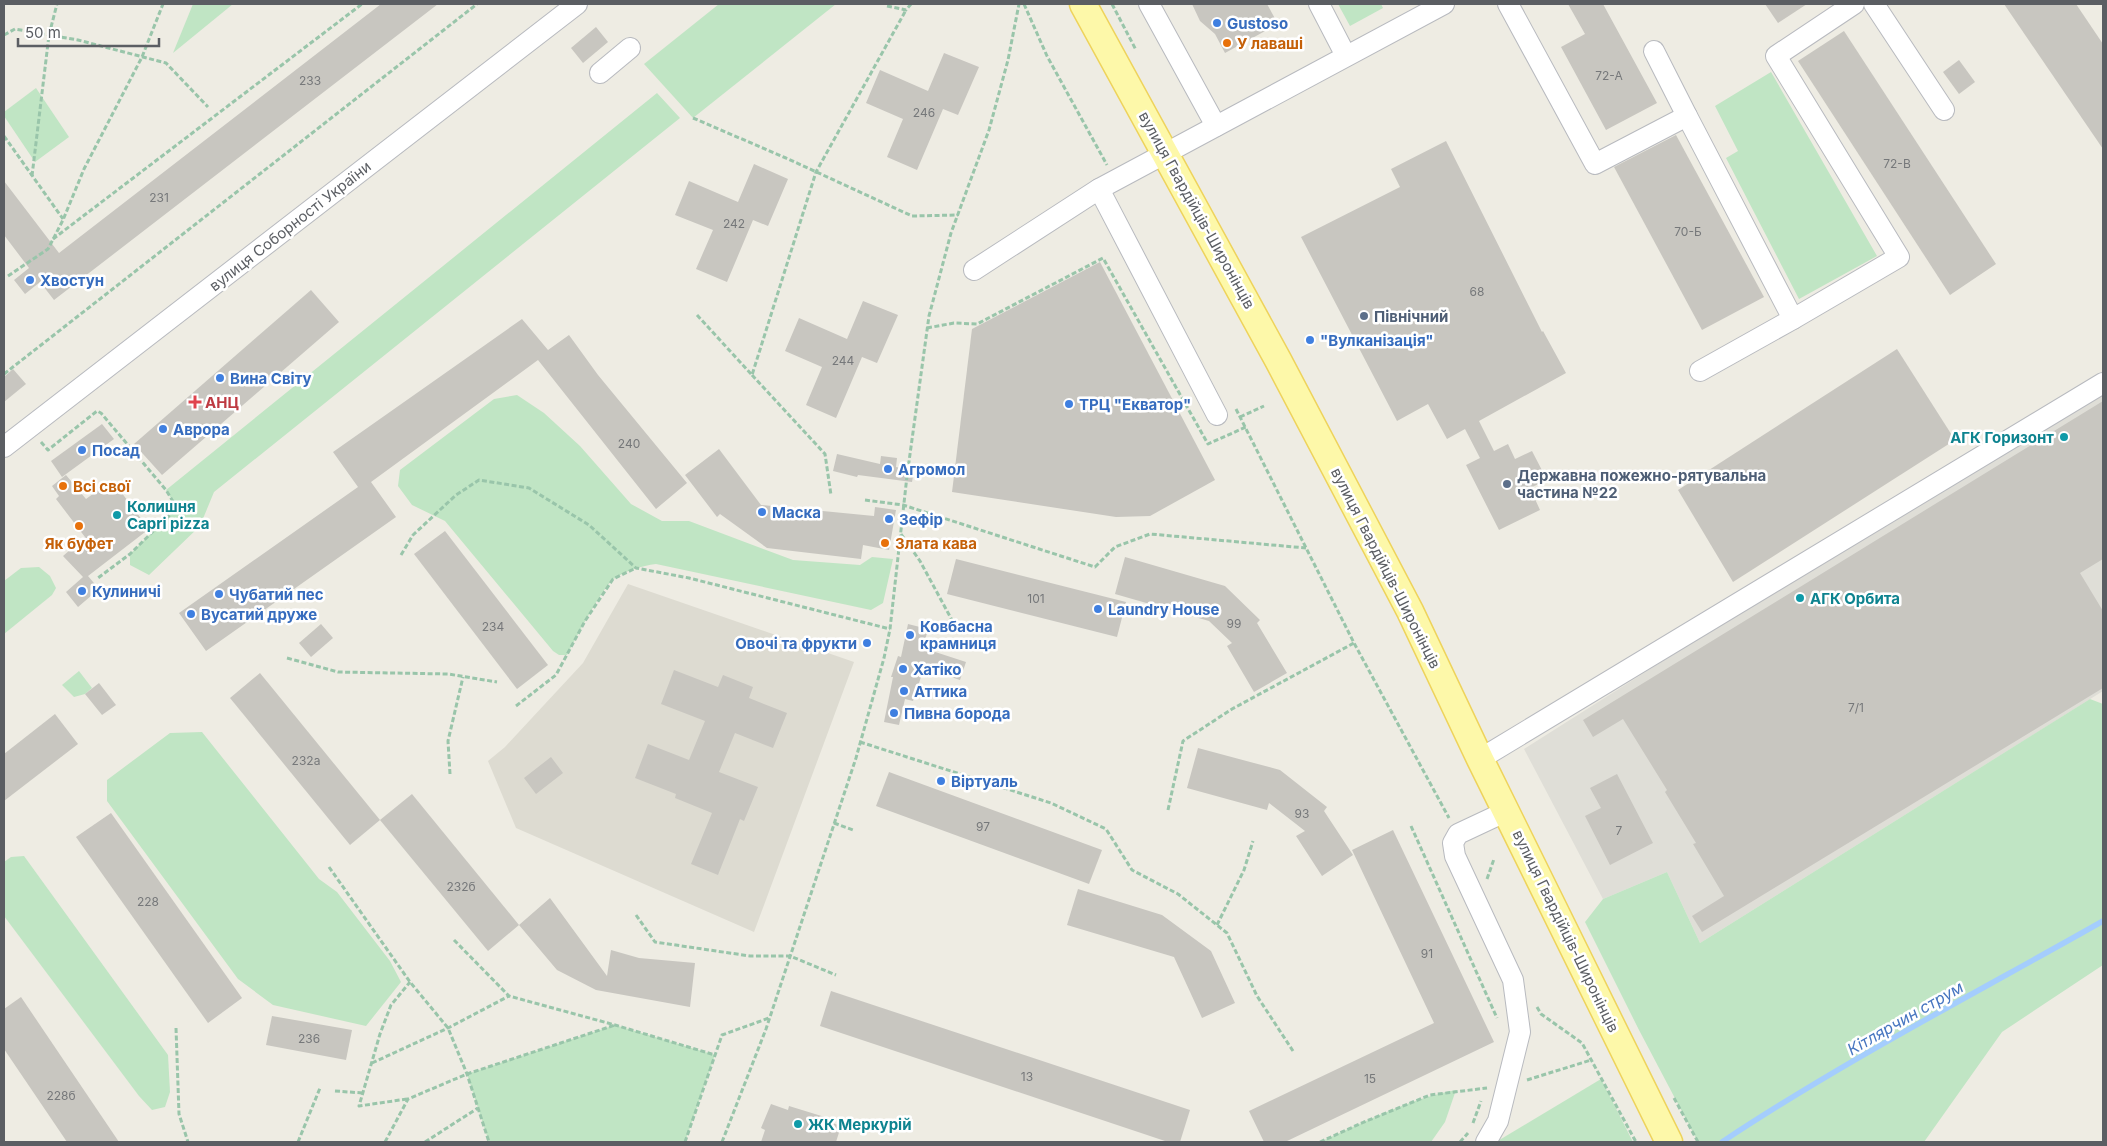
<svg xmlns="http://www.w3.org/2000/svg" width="2107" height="1146" font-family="Inter,sans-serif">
	<rect width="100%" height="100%" fill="#eeece3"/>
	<path fill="#dfded7" d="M 2103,382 L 2103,691 L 1700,943 L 1667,872 L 1603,899 L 1524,749 Z"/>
	<path fill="#dddbd1" d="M 628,584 L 854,662 L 754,932 L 516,828 L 488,761 L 505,747 L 583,663 Z"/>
	<g fill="#c0e5c4">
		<path d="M 193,4 L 233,4 L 173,53 Z"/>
		<path d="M 719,4 L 836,4 L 693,118 L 644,64 Z"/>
		<path d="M 1338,4 L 1381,4 L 1383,8 L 1350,26 Z"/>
		<path d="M 1771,72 L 1877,256 L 1799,299 L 1726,158 L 1738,151 L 1715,106 Z"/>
		<path d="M 36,88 L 69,137 L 35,162 L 4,116 L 4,112 Z"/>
		<path d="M 657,93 L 680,118 L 214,492 L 200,526 L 149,575 L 130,565 L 130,554 L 177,508 L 166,490 Z"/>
		<path d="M 517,395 L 544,413 L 580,446 L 631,504 L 662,521 L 689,521 L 793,560 L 860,565 L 872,557 L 893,559 L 883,603 L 871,610 L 656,564 C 641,566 628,570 615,578 C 603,585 575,640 567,655 L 559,655 L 553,651 L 445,521 L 412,505 L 398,486 L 400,470 L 494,399 Z"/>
		<path d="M 39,567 L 50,576 L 56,588 L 52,595 L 4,634 L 4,581 L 21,568 Z"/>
		<path d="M 79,671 L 92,688 L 85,694 L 74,697 L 62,685 Z"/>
		<path d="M 2090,699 L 2103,704 L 2103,965 L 2002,1032 L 1924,1142 L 1698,1142 L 1639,1030 L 1585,922 L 1603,899 L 1667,872 L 1700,943 Z"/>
		<path d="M 202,732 L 319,879 L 337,892 L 390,961 L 401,982 L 366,1026 L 273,1005 L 238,979 L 107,801 L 107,780 L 170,733 Z"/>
		<path d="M 24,856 L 168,1055 L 170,1092 L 165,1107 L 152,1110 L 139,1096 L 4,916 L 4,862 L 11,857 Z"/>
		<path d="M 615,1025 L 715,1055 L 685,1142 L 489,1142 L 467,1074 Z"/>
		<path d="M 1601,1079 L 1633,1142 L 1496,1142 Z"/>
		<path d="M 1456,1090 L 1445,1122 L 1431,1142 L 1320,1142 C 1364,1122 1409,1099 1456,1090 Z"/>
	</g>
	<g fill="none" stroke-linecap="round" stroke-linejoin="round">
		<path stroke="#a4cdfd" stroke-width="5.5" d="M 1722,1142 C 1844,1061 1976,993 2103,921"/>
	</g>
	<g fill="#c8c6c0">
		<path d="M 381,4 L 438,4 L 54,300 L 40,282 L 25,294 L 14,280 L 29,268 L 4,235 L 4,181 L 59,253 Z"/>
		<path d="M 1192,4 L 1267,4 L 1278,24 L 1225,53 L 1215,34 L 1200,21 Z"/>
		<path d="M 1568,4 L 1603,4 L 1657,103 L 1606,130 L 1561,47 L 1585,34 Z"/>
		<path d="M 1765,4 L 1807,4 L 1778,23 Z"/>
		<path d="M 2004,4 L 2076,4 L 2103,44 L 2103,149 Z"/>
		<path d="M 596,27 L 608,42 L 583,63 L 571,48 Z"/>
		<path d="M 1844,31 L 1996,264 L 1950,295 L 1798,61 Z"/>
		<path d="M 944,53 L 979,67 L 958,115 L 943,109 L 917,170 L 887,157 L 903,119 L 866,103 L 880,70 L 928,91 Z"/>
		<path d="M 1959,60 L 1975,82 L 1959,94 L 1943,72 Z"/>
		<path d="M 1676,135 L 1764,297 L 1702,330 L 1614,167 Z"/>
		<path d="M 1446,141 L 1542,332 L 1543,331 L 1566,373 L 1479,421 L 1494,451 L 1508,444 L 1515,459 L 1532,451 L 1547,480 L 1530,488 L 1540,510 L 1499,530 L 1466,465 L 1480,458 L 1465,429 L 1447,439 L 1428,404 L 1397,421 L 1301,237 L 1400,187 L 1391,169 Z"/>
		<path d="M 754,164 L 788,179 L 768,226 L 753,220 L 727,282 L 696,269 L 713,230 L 675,215 L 689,181 L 738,202 Z"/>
		<path d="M 1100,262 L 1215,480 L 1150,516 L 1116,517 L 952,492 L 972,329 Z"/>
		<path d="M 311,290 L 339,322 L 162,475 L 134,444 Z"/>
		<path d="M 863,301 L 898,315 L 877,363 L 862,357 L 836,418 L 806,405 L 822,367 L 785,351 L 799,318 L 847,339 Z"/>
		<path d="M 522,319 L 548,350 L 569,335 L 598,375 L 687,483 L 656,509 L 538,360 L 371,482 L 396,517 L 206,651 L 179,613 L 358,487 L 333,452 Z"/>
		<path d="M 1897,349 L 1955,440 L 1733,582 L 1678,490 Z"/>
		<path d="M 13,369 L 26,384 L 4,402 L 4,377 Z"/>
		<path d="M 2103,401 L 2103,559 L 2080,573 L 2103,611 L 2103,688 L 1702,932 L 1692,916 L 1724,896 L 1693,844 L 1696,843 L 1665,792 L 1667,790 L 1623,719 L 1593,737 L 1583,720 Z"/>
		<path d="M 102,424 L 114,439 L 62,477 L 51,461 Z"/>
		<path d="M 719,449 L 761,505 L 874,516 L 875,507 L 896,510 L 889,550 L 863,545 L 861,559 L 767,548 L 720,514 L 717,517 L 685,475 Z"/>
		<path d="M 837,454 L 880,464 L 881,456 L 897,458 L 896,467 L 914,471 L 912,482 L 858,475 L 857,477 L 833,471 Z"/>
		<path d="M 66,475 L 86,499 L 112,480 L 149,529 L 88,576 L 99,589 L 78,607 L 66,592 L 83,577 L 63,556 L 85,537 L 56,499 L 59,496 L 52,486 Z"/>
		<path d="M 445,531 L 548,665 L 517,689 L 414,554 Z"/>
		<path d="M 1125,557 L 1225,586 L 1260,620 L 1257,623 L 1287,673 L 1254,692 L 1227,646 L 1232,643 L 1209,621 L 1115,594 Z"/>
		<path d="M 956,559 L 1126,602 L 1117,637 L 947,594 Z"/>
		<path d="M 321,624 L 333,638 L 311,657 L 299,643 Z"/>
		<path d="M 908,624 L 928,629 L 923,648 L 966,662 L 960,680 L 924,668 L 913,701 L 905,699 L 899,725 L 884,722 L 893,677 L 891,677 L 898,656 L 901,657 Z"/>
		<path d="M 674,670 L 718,687 L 723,675 L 753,687 L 749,698 L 787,713 L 773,748 L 735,733 L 719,772 L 758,787 L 744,821 L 740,819 L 718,875 L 691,864 L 712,813 L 675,798 L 676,794 L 635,778 L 648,744 L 689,760 L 705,721 L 661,704 Z"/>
		<path d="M 260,673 L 380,820 L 350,845 L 230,698 Z"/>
		<path d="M 99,683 L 116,705 L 102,715 L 85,694 Z"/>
		<path d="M 55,714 L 78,744 L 4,801 L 4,754 Z"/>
		<path d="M 1198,748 L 1280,770 L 1327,807 L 1324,811 L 1353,855 L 1322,876 L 1296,836 L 1305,831 L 1269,803 L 1267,810 L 1187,788 Z"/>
		<path d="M 551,757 L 563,773 L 536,794 L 524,778 Z"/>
		<path d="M 889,772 L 1102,850 L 1089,884 L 876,806 Z"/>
		<path d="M 1617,774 L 1653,843 L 1610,865 L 1585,816 L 1601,808 L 1590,788 Z"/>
		<path d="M 412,794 L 519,925 L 488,951 L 380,820 Z"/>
		<path d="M 111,813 L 242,998 L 208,1023 L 76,837 Z"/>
		<path d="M 1393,830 L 1494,1042 L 1285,1142 L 1264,1142 L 1249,1111 L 1434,1023 L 1352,850 Z"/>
		<path d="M 1078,889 L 1162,915 L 1211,951 L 1235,1003 L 1202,1018 L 1174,957 L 1067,925 Z"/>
		<path d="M 550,898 L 607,976 L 611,950 L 639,958 L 695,963 L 690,1007 L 596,990 L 557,970 L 519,925 Z"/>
		<path d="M 831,991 L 1190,1110 L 1180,1142 L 1168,1142 L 820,1026 Z"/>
		<path d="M 21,997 L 119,1142 L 67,1142 L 4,1049 L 4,1009 Z"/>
		<path d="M 272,1016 L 352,1030 L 346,1060 L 266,1045 Z"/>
		<path d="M 771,1104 L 788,1110 L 789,1106 L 828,1118 L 827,1121 L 841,1126 L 836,1142 L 761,1142 L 765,1130 L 761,1128 Z"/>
	</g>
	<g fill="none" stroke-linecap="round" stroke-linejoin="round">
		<defs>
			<g id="minor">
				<path d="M 1149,4 L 1216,126"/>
				<path d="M 1319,4 L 1346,56"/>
				<path d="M 1508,4 L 1595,164 L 1687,116 L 1793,319"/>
				<path d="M 1874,4 L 1944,110"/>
				<path d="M 1654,51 L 1687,116"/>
				<path d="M 600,73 L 630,48"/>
				<path d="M 1099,189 L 1217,415"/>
				<path d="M 974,270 L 1099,189 L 1444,4"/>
				<path d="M 1700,371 L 1793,319 L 1899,257 L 1776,56 L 1854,4"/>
				<path d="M 4,447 L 577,4"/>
				<path d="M 1480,759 L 2103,383"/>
				<path d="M 1486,1142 L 1498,1121 L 1520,1032 L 1513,980 L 1455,856 L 1453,843 L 1458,834 L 1507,811"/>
			</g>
			<path id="major" d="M 1083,4 L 1278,360 L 1410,611 L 1480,759 L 1669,1142"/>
		</defs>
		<use href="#minor" stroke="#b8babf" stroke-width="22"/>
		<use href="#major" stroke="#eed35c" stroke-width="29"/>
		<g stroke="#99c5aa" stroke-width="3" stroke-dasharray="5 2.5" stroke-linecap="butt">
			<path d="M 1024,4 L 1047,56 L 1107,165"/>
			<path d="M 1112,4 L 1136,50"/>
			<path d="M 887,6 L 906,10 L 911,4"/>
			<path d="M 4,35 L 15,29 L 78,40 L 166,63 L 208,107"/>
			<path d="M 693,118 L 786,158 L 912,216 L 958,215"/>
			<path d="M 4,136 L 63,219"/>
			<path d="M 32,176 L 49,35 L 57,4"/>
			<path d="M 53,239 L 362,4"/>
			<path d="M 8,276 L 48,249 L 63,220 L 84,169 L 142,57 L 163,4"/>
			<path d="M 697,315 L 752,375 L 816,172 L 906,10"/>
			<path d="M 927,328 L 954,323 L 977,324 L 1103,258 L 1208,444 L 1246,427"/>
			<path d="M 4,374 L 477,4"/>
			<path d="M 752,375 L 825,454 L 831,495"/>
			<path d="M 1236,409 L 1354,643 L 1449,818"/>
			<path d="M 1240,417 L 1264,406"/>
			<path d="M 41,442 L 48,450 L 97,411 L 101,413 L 166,490 L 177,508 L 130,554 L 98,578"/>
			<path d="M 865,500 L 903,505 L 1095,567 L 1115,547 L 1150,534 L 1306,548"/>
			<path d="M 901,534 L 920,561 L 953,622"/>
			<path d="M 401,555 L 413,535 L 456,495 L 479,480 L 529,488 L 589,525 L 636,568 L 689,578 L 890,629"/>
			<path d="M 287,658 L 338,672 L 448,674 L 497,682"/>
			<path d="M 516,706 L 556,675 L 585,621 L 613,579 L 636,568"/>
			<path d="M 860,742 L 1051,803 L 1106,829 L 1132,870 L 1178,894 L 1227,933 L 1257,996 L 1293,1051"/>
			<path d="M 450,774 L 448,741 L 463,677"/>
			<path d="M 1168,810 L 1183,741 L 1232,709 L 1354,643"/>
			<path d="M 834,823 L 853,830"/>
			<path d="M 1411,826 L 1497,1018"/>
			<path d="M 329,867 L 410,982 L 448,1028 L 467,1074 L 489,1142"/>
			<path d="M 1487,879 L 1494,859"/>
			<path d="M 636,915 L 655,942 L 750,956 L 790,956 L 836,975"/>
			<path d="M 1217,925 L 1244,870 L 1253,841"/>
			<path d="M 454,940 L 509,996 L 615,1025 L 715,1055"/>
			<path d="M 1537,1007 L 1541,1014 L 1582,1043 L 1636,1142"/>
			<path d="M 176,1028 L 179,1114 L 188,1142"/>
			<path d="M 372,1063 L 448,1028 L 509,996"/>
			<path d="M 1527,1080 L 1591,1060"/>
			<path d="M 335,1091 L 363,1093"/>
			<path d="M 1674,1098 L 1698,1142"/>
			<path d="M 407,1099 L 359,1106 L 380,1034 L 391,1005 L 410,982"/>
			<path d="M 1473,1123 L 1481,1101"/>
			<path d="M 298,1142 L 320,1088"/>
			<path d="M 385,1142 L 408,1099 L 467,1074 L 615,1025"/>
			<path d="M 425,1142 L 478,1108"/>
			<path d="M 685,1142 L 722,1035 L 769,1018"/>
			<path d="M 722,1142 L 766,1029 L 856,758 L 884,658 L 890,629 L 907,476 L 929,316 L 951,233 L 989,130 L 1008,60 L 1019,4"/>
			<path d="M 1320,1142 L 1364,1122 L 1430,1095 L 1487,1088"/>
			<path d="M 1460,1142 L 1468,1133"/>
		</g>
		<use href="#minor" stroke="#fff" stroke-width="20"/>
		<use href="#major" stroke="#fdf8a9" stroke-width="26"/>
	</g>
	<g fill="#3f7fe0" stroke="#fff" stroke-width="2">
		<circle cx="1217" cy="23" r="5"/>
		<circle cx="30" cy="280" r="5"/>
		<circle cx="1310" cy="340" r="5"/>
		<circle cx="220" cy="378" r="5"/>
		<circle cx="1069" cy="404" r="5"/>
		<circle cx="163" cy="429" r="5"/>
		<circle cx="82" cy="450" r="5"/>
		<circle cx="888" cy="469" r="5"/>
		<circle cx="762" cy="512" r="5"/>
		<circle cx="889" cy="519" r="5"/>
		<circle cx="82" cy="591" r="5"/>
		<circle cx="219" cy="594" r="5"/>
		<circle cx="1098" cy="609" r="5"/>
		<circle cx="191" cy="614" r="5"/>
		<circle cx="910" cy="635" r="5"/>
		<circle cx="867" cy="643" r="5"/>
		<circle cx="903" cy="669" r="5"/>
		<circle cx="904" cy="691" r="5"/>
		<circle cx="894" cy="713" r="5"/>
		<circle cx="941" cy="781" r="5"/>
	</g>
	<g fill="#e8710a" stroke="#fff" stroke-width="2">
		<circle cx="1227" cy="43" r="5"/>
		<circle cx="63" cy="486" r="5"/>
		<circle cx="79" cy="526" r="5"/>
		<circle cx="885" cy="543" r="5"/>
	</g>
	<g fill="#5c6f8a" stroke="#fff" stroke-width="2">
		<circle cx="1364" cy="316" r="5"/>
		<circle cx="1507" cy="484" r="5"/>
	</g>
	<path fill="#e0444e" stroke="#fff" stroke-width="2" d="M192.5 394.5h5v5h5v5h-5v5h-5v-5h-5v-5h5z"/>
	<g fill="#0f9aa8" stroke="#fff" stroke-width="2">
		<circle cx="2064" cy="437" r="5"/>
		<circle cx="117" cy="515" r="5"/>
		<circle cx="1800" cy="598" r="5"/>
		<circle cx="798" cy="1124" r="5"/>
	</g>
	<g text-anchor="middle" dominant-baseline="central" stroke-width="5" stroke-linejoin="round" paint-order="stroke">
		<g font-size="12" fill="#76787a">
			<text x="1609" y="75">72-А</text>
			<text x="310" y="80">233</text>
			<text x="924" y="112">246</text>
			<text x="1897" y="163">72-В</text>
			<text x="159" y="197">231</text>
			<text x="734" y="223">242</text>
			<text x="1688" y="231">70-Б</text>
			<text x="1477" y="291">68</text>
			<text x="843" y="360">244</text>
			<text x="629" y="443">240</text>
			<text x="1036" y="598">101</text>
			<text x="1234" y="623">99</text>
			<text x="493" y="626">234</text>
			<text x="1856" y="707">7/1</text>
			<text x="306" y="760">232а</text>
			<text x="1302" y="813">93</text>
			<text x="983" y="826">97</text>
			<text x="1619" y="830">7</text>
			<text x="461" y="886">232б</text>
			<text x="148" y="901">228</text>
			<text x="1427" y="953">91</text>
			<text x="309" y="1038">236</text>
			<text x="1027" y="1076">13</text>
			<text x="1370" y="1078">15</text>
			<text x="61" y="1095">228б</text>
		</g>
		<g font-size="15" font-weight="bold" fill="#366cbe" stroke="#fff" text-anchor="start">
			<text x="1227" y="23">Gustoso</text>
			<text x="40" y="280">Хвостун</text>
			<text x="1320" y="340">"Вулканізація"</text>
			<text x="230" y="378">Вина Світу</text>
			<text x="1079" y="404">ТРЦ "Екватор"</text>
			<text x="173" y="429">Аврора</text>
			<text x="92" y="450">Посад</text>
			<text x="898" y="469">Агромол</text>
			<text x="772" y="512">Маска</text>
			<text x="899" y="519">Зефір</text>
			<text x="92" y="591">Кулиничі</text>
			<text x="229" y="594">Чубатий пес</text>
			<text x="1108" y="609">Laundry House</text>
			<text x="201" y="614">Вусатий друже</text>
			<text x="920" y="626">Ковбасна<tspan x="920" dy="17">крамниця</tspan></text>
			<text x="857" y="643" text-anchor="end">Овочі та фрукти</text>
			<text x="913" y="669">Хатіко</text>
			<text x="914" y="691">Аттика</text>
			<text x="904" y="713">Пивна борода</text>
			<text x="951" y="781">Віртуаль</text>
		</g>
		<g font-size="15" font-weight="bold" fill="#c56008" stroke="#fff" text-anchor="start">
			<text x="1237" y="43">У лаваші</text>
			<text x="73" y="486">Всі свої</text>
			<text x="79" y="543" text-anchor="middle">Як буфет</text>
			<text x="895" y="543">Злата кава</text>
		</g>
		<g font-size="15" fill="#5b5e63" stroke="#fff">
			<text transform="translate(1197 210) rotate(61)">вулиця Гвардійців-Широнінців</text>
			<text transform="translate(290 226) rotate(-38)">вулиця Соборності України</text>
			<text transform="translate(1386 568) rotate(63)">вулиця Гвардійців-Широнінців</text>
			<text transform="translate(1566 931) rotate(64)">вулиця Гвардійців-Широнінців</text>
		</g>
		<g font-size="15" font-weight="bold" fill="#4e5e75" stroke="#fff" text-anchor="start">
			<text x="1374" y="316">Північний</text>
			<text x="1517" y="475">Державна пожежно-рятувальна<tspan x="1517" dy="17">частина №22</tspan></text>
		</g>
		<g font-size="15" font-weight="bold" fill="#be3a42" stroke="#fff" text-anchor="start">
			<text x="205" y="402">АНЦ</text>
		</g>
		<g font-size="15" font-weight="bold" fill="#0d838f" stroke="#fff" text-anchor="start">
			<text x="2054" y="437" text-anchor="end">АГК Горизонт</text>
			<text x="127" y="506">Колишня<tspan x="127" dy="17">Capri pizza</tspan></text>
			<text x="1810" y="598">АГК Орбита</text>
			<text x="808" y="1124">ЖК Меркурій</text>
		</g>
		<g font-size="16" font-style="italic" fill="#4776c0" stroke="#fff">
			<text transform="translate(1905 1018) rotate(-30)">Кітлярчин струм</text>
		</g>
	</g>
	<rect width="2107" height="1146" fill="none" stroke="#5b5e63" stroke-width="10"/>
	<path d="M18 38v8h141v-8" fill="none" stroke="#5b5e63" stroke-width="2.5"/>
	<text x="25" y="38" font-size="15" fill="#5b5e63" stroke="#ffffff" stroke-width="4" paint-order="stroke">50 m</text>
</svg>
